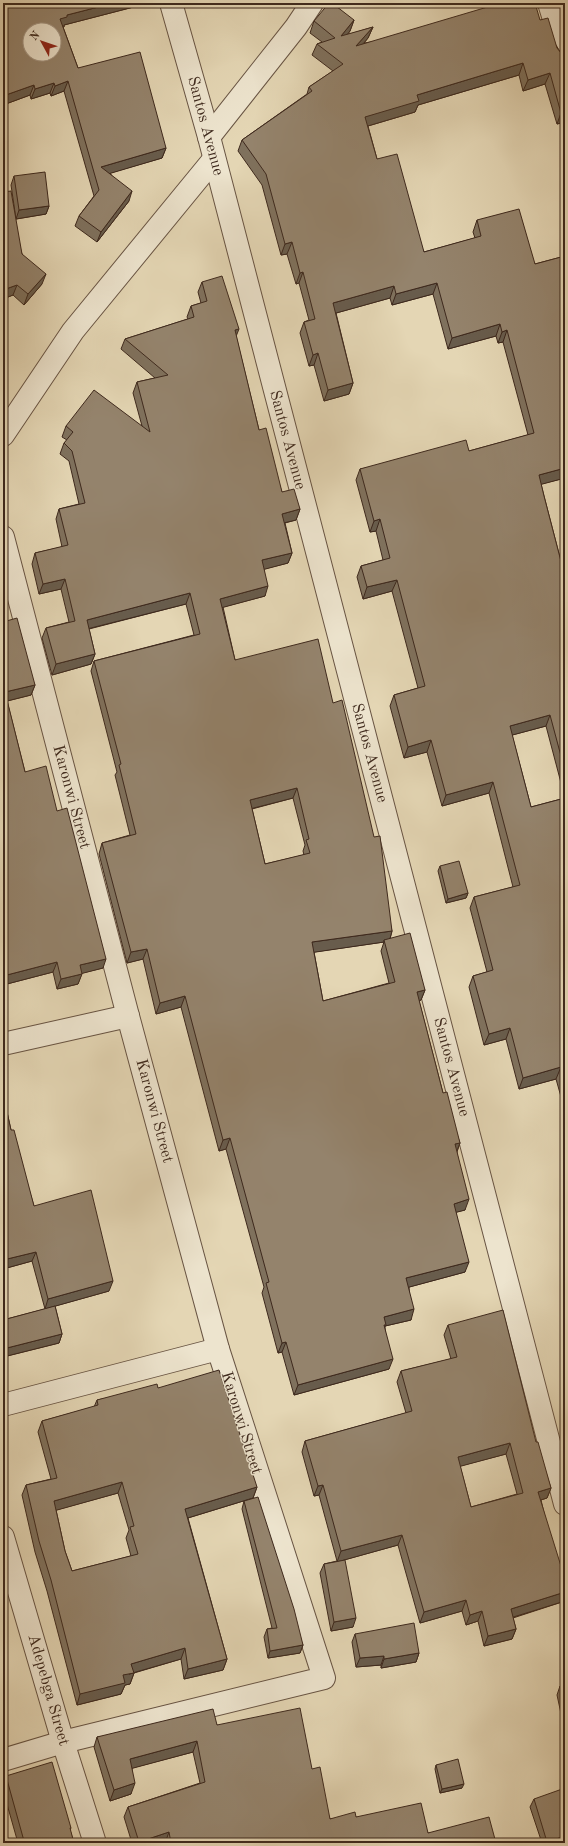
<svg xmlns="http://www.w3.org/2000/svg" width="568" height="1846" font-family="'Old Standard TT',serif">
	<rect width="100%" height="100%" fill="#e4d6b4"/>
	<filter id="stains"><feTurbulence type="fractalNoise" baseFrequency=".005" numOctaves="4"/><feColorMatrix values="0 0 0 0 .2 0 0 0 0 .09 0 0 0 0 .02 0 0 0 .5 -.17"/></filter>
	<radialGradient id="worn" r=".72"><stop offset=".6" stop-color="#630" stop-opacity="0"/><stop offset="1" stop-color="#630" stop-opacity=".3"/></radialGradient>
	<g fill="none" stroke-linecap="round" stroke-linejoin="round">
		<defs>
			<g id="minor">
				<path d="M 171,3 L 209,137 L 565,1504"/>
				<path d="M 549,3 L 565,55"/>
				<path d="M 209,137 L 296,27 L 312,3"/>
				<path d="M 3,435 L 73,331 L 214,159"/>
				<path d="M 3,537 L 128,1016 L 218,1349 L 324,1678 L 63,1742 L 3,1760"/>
				<path d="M 3,1044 L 128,1016"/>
				<path d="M 3,1405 L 218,1349"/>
				<path d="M 3,1537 L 63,1742 L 95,1843"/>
			</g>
		</defs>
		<use href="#minor" stroke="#685443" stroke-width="24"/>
		<use href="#minor" stroke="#ede4ce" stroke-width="22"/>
	</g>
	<g fill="#7f715d" stroke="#3e291d" fill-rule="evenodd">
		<path d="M 3,3 L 149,3 L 64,25 L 64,27 L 63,27 L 78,68 L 166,148 L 162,158 L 110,173 L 129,201 L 97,242 L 75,226 L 79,216 L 94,196 L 64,91 L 51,96 L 50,93 L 31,99 L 30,95 L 3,105 Z"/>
		<path d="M 354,20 L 350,31 L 347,35 L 373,27 L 368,38 L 364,43 L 540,20 L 561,53 L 565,55 L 565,122 L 557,124 L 545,84 L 523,91 L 519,75 L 418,105 L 415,112 L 368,126 L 377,159 L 424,252 L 475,238 L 473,232 L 477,220 L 535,264 L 565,256 L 565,478 L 541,484 L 544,496 L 564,573 L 565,572 L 565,798 L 546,726 L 512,735 L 531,807 L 565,798 L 565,1111 L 556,1079 L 519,1089 L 506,1039 L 484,1045 L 469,987 L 473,976 L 487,972 L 470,908 L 474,897 L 513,887 L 489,793 L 442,806 L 427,752 L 404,758 L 390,706 L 394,695 L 418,688 L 392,591 L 363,599 L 357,577 L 361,566 L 383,560 L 376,531 L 370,532 L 356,480 L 360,469 L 469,451 L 528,435 L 503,342 L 498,343 L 496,336 L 448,349 L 433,294 L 392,305 L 390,298 L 336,313 L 353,383 L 349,394 L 324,401 L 314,365 L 309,366 L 300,333 L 304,322 L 309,320 L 299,283 L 296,284 L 287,254 L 281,255 L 262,185 L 238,151 L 242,140 L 307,94 L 309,87 L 333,71 L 312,55 L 317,44 L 322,42 L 310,33 L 314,21 Z"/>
		<path d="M 14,176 L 49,206 L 46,214 L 16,219 L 11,185 Z"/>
		<path d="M 3,192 L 22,254 L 42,284 L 24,305 L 13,295 L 3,299 Z"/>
		<path d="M 202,282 L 236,336 L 259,430 L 282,492 L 300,509 L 296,520 L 285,523 L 292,553 L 288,563 L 264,569 L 265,596 L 223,607 L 235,660 L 333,703 L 392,931 L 390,939 L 425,990 L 421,1000 L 419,1001 L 443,1093 L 460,1143 L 457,1152 L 465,1210 L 456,1212 L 465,1272 L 409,1287 L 411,1320 L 385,1326 L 385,1328 L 389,1369 L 294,1395 L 282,1352 L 278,1353 L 262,1293 L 264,1287 L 226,1149 L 219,1151 L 181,1007 L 156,1014 L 143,959 L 127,963 L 99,854 L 102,843 L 130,835 L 115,775 L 117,772 L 91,671 L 94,661 L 194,635 L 186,604 L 89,629 L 95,654 L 91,664 L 52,675 L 42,638 L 46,628 L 69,622 L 61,589 L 39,594 L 32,564 L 35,553 L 62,547 L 56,519 L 59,509 L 79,504 L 69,461 L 60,454 L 64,443 L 67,440 L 62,437 L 66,426 L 142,426 L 133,393 L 137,382 L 155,378 L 121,349 L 125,339 L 188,319 L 187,317 L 191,306 L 201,303 L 198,292 ZM 293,798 L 305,845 L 303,851 L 304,855 L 265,864 L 252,809 ZM 384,942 L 381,951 L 389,983 L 323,1001 L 314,952 Z"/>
		<path d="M 3,622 L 35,685 L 31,695 L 7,701 L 25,772 L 57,811 L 103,968 L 82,973 L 78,984 L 57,989 L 53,972 L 3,985 Z"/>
		<path d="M 440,866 L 468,893 L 466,898 L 446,903 L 438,871 Z"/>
		<path d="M 3,1094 L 11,1130 L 34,1206 L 109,1291 L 55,1306 L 62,1334 L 59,1343 L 3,1357 L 3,1320 L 45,1309 L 32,1261 L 3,1269 Z"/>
		<path d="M 448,1325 L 536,1442 L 551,1488 L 547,1498 L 541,1500 L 565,1601 L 513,1618 L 516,1629 L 512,1639 L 484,1646 L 478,1621 L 466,1625 L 462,1611 L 420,1623 L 398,1545 L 340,1561 L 353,1627 L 331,1631 L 320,1573 L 324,1564 L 337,1561 L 319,1495 L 314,1496 L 302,1452 L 305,1441 L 406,1413 L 397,1382 L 401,1371 L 451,1359 L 444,1335 ZM 506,1454 L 517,1494 L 471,1507 L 460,1466 Z"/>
		<path d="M 158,1388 L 257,1487 L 253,1498 L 188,1518 L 227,1659 L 223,1670 L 184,1679 L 181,1659 L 134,1673 L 130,1684 L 125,1685 L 121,1694 L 77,1705 L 47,1591 L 35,1552 L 22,1495 L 26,1485 L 51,1479 L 38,1432 L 42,1421 L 94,1407 L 97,1400 ZM 118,1493 L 129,1530 L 126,1538 L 131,1556 L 72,1571 L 65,1551 L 56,1510 Z"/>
		<path d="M 244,1501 L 303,1645 L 300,1653 L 268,1658 L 264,1637 L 267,1629 L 272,1628 L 242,1509 Z"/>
		<path d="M 355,1634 L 419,1653 L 416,1662 L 381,1668 L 381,1665 L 356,1667 L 352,1642 Z"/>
		<path d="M 565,1685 L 565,1732 L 557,1695 L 560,1686 Z"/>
		<path d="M 217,1725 L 312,1769 L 330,1819 L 356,1817 L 428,1833 L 496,1843 L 132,1843 L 124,1817 L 128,1807 L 200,1783 L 193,1752 L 132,1768 L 131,1794 L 110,1801 L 94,1747 L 97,1737 Z"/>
		<path d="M 436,1765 L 462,1788 L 440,1793 L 435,1769 Z"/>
		<path d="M 6,1776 L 71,1828 L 70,1830 L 74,1843 L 18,1843 L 3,1790 L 3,1784 Z"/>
		<path d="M 534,1799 L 565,1843 L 542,1843 L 530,1807 Z"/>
	</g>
	<g fill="#685c4c" stroke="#3e291d">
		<path d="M 114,3 L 149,3 L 64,25 L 64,27 L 56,29 L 60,19 L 67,15 Z"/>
		<path d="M 354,20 L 350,31 L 337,48 L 341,36 Z"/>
		<path d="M 373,27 L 368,38 L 352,57 L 356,46 Z"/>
		<path d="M 523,63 L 519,75 L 418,105 L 415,112 L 361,128 L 365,117 L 417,95 Z"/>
		<path d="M 550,73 L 545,84 L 523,91 L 528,80 Z"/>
		<path d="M 68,81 L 64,91 L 51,96 L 55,86 Z"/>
		<path d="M 54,83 L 50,93 L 31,99 L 35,89 Z"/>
		<path d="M 34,85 L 30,95 L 3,105 L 3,96 Z"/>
		<path d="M 565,112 L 565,122 L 557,124 L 561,113 Z"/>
		<path d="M 166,148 L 162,158 L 98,177 L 101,167 Z"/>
		<path d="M 132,191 L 129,201 L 97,242 L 101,232 Z"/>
		<path d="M 49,206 L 46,214 L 16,219 L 19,210 Z"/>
		<path d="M 292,242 L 287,254 L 281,255 L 285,244 Z"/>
		<path d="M 303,272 L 299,283 L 296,284 L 300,273 Z"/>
		<path d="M 46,274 L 42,284 L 24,305 L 28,294 Z"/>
		<path d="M 437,283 L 433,294 L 392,305 L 396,294 Z"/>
		<path d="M 17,285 L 13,295 L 3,299 L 3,290 Z"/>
		<path d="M 394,286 L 390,298 L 329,315 L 333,303 Z"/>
		<path d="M 500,324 L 496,336 L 448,349 L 452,338 Z"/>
		<path d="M 239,329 L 235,339 L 235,330 Z"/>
		<path d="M 507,330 L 503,342 L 498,343 L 502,332 Z"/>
		<path d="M 318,353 L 314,365 L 309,366 L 313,355 Z"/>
		<path d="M 353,383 L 349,394 L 324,401 L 328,390 Z"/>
		<path d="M 565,468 L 565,478 L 535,486 L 539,475 Z"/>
		<path d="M 300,509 L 296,520 L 279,524 L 282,514 Z"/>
		<path d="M 380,519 L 376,531 L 370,532 L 374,521 Z"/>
		<path d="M 292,553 L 288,563 L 258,571 L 262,560 Z"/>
		<path d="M 65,579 L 61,589 L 39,594 L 43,584 Z"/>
		<path d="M 397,580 L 392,591 L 363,599 L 367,587 Z"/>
		<path d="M 268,586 L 265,596 L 217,609 L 220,599 Z"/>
		<path d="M 190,593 L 186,604 L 83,630 L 87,620 Z"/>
		<path d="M 95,654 L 91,664 L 52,675 L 56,664 Z"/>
		<path d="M 35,685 L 31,695 L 3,702 L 5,692 Z"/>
		<path d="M 550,715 L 546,726 L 505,737 L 510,726 Z"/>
		<path d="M 431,740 L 427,752 L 404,758 L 408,747 Z"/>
		<path d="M 493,782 L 489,793 L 442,806 L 446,795 Z"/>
		<path d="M 297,788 L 293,798 L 246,810 L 250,800 Z"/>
		<path d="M 468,893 L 466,898 L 446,903 L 448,899 Z"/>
		<path d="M 392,931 L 389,942 L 384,940 L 384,942 L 309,953 L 312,942 Z"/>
		<path d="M 147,949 L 143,959 L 127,963 L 131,952 Z"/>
		<path d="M 106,959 L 103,968 L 76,975 L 80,965 Z"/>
		<path d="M 57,962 L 53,972 L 3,985 L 3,976 Z"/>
		<path d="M 82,974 L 78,984 L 57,989 L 61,979 Z"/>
		<path d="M 425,990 L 421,1000 L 413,1003 L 417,992 Z"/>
		<path d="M 185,996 L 181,1007 L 156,1014 L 160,1003 Z"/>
		<path d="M 510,1028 L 506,1039 L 484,1045 L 489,1034 Z"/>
		<path d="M 561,1067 L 556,1079 L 519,1089 L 523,1078 Z"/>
		<path d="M 230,1138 L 226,1149 L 219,1151 L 223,1140 Z"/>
		<path d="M 460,1143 L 456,1153 L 455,1144 Z"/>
		<path d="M 469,1199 L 465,1210 L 450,1214 L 454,1204 Z"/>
		<path d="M 36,1252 L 32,1261 L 3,1269 L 3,1260 Z"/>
		<path d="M 469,1262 L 465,1272 L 402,1289 L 406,1278 Z"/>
		<path d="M 113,1281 L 109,1291 L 45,1309 L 48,1299 Z"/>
		<path d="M 414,1309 L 411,1320 L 385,1326 L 382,1335 L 384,1317 Z"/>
		<path d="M 62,1334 L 59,1343 L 3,1357 L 3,1349 Z"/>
		<path d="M 286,1342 L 282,1352 L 278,1353 L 282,1343 Z"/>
		<path d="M 393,1359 L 389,1369 L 294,1395 L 298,1385 Z"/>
		<path d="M 510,1443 L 506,1454 L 454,1468 L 458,1457 Z"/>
		<path d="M 122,1482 L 118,1493 L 50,1512 L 54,1501 Z"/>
		<path d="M 323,1485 L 319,1495 L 314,1496 L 318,1486 Z"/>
		<path d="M 257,1487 L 253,1498 L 181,1520 L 185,1509 Z"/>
		<path d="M 551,1488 L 547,1498 L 534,1502 L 538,1492 Z"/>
		<path d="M 402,1535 L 398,1545 L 337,1562 L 341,1551 Z"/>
		<path d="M 565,1592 L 565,1601 L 507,1619 L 511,1609 Z"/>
		<path d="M 466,1600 L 462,1611 L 420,1623 L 424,1612 Z"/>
		<path d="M 482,1611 L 478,1621 L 466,1625 L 470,1615 Z"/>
		<path d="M 356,1618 L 353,1627 L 331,1631 L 334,1622 Z"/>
		<path d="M 516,1629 L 512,1639 L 484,1646 L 488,1636 Z"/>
		<path d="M 303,1645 L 300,1653 L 268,1658 L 270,1651 Z"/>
		<path d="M 185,1648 L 181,1659 L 129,1674 L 134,1673 L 130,1684 L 125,1685 L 121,1694 L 77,1705 L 80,1694 L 123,1675 L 131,1664 Z"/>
		<path d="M 419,1653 L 416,1662 L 381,1668 L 384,1659 Z"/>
		<path d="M 384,1656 L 381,1665 L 356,1667 L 360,1658 Z"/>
		<path d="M 227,1659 L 223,1670 L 184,1679 L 188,1669 Z"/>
		<path d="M 197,1741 L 193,1752 L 126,1770 L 130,1759 Z"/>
		<path d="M 135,1783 L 131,1794 L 110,1801 L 114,1790 Z"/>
		<path d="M 464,1784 L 462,1788 L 440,1793 L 442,1789 Z"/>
		<path d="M 169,1832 L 165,1843 L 139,1843 L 139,1842 Z"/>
		<path d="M 565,1836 L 565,1843 L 547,1843 L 547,1842 Z"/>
		<path d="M 28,1840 L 27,1843 L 24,1843 L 24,1841 Z"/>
	</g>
	<g fill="#94836c" stroke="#3e291d" fill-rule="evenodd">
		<path d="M 3,3 L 114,3 L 67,15 L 67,17 L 60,19 L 78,68 L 140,52 L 166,148 L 101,167 L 132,191 L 101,232 L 79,216 L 99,190 L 68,81 L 55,86 L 54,83 L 35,89 L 34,85 L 3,96 ZM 30,30 L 54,30 L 54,54 L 30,54 Z"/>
		<path d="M 329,3 L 332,3 L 354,20 L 341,36 L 373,27 L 356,46 L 501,3 L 535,3 L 540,20 L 548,18 L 557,48 L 561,53 L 565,55 L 565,112 L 561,113 L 550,73 L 528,80 L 523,63 L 417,95 L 419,101 L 365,117 L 377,159 L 397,154 L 424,252 L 481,236 L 477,220 L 519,209 L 535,264 L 565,256 L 565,468 L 539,475 L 544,496 L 564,573 L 565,572 L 565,771 L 550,715 L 510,726 L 531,807 L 565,798 L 565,1084 L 561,1067 L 523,1078 L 510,1028 L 489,1034 L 473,976 L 493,970 L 474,897 L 520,885 L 493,782 L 446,795 L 431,740 L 408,747 L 394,695 L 425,686 L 397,580 L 367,587 L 361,566 L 390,558 L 380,519 L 374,521 L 360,469 L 466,440 L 469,451 L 534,433 L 507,330 L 502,332 L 500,324 L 452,338 L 437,283 L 396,294 L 394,286 L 333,303 L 353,383 L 328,390 L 318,353 L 313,355 L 304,322 L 315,319 L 303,272 L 300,273 L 292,242 L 285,244 L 266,174 L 242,140 L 312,91 L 309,87 L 343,64 L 317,44 L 335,38 L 314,21 Z"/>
		<path d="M 45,172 L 49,206 L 19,210 L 14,176 Z"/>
		<path d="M 11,191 L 22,254 L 46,274 L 28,294 L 17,285 L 3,290 L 3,192 Z"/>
		<path d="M 222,276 L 239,329 L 235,330 L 259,430 L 266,428 L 282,492 L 294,489 L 300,509 L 282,514 L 292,553 L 262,560 L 268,586 L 220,599 L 235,660 L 318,639 L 333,703 L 342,700 L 374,837 L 380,836 L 392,931 L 312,942 L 323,1001 L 395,982 L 384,940 L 410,933 L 425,990 L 417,992 L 443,1093 L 447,1092 L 460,1143 L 455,1144 L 469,1199 L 454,1204 L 469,1262 L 406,1278 L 414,1309 L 384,1317 L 386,1325 L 384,1325 L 393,1359 L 298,1385 L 286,1342 L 282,1343 L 266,1283 L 269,1282 L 230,1138 L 223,1140 L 185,996 L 160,1003 L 147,949 L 131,952 L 102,843 L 136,834 L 119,765 L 121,764 L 94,661 L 200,634 L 190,593 L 87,620 L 95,654 L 56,664 L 46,628 L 75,621 L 65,579 L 43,584 L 35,553 L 68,545 L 59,509 L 85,503 L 72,451 L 64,443 L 73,432 L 66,426 L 94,390 L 150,432 L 137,382 L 168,375 L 125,339 L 194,317 L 191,306 L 207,301 L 202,282 ZM 297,788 L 309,839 L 306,840 L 310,853 L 265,864 L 250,800 Z"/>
		<path d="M 17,618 L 35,685 L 5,692 L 25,772 L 46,766 L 57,811 L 67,808 L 106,959 L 80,965 L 82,974 L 61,979 L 57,962 L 3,976 L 3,622 Z"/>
		<path d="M 459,861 L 468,893 L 448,899 L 440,866 Z"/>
		<path d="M 3,1094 L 11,1130 L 14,1130 L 34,1206 L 91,1190 L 113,1281 L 48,1299 L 36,1252 L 3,1260 Z"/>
		<path d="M 55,1306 L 62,1334 L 3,1349 L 3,1320 Z"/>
		<path d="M 503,1310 L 536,1442 L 538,1442 L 551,1488 L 538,1492 L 565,1579 L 565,1592 L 511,1609 L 516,1629 L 488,1636 L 482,1611 L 470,1615 L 466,1600 L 424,1612 L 402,1535 L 341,1551 L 323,1485 L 318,1486 L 305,1441 L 412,1411 L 401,1371 L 457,1357 L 448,1325 ZM 510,1443 L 523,1493 L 471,1507 L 458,1457 Z"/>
		<path d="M 219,1370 L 257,1487 L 185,1509 L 227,1659 L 188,1669 L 185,1648 L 131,1664 L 134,1673 L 123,1675 L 125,1683 L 80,1694 L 51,1580 L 39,1541 L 26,1485 L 57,1478 L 42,1421 L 98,1405 L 97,1400 L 157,1384 L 158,1388 ZM 122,1482 L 134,1526 L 130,1527 L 138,1554 L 72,1571 L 65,1551 L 54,1501 Z"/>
		<path d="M 258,1497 L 294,1609 L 303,1645 L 270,1651 L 267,1629 L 277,1628 L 244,1501 Z"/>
		<path d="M 345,1560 L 356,1618 L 334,1622 L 324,1564 Z"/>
		<path d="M 414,1623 L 419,1653 L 384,1659 L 384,1656 L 360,1658 L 355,1634 Z"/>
		<path d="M 565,1685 L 565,1710 L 560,1686 Z"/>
		<path d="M 300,1708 L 312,1769 L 320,1767 L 330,1819 L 355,1812 L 356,1817 L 421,1803 L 428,1833 L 489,1817 L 496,1843 L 171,1843 L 169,1832 L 139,1842 L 128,1807 L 205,1782 L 197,1741 L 130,1759 L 135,1783 L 114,1790 L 97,1737 L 213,1709 L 217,1725 Z"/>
		<path d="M 458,1759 L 464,1784 L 442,1789 L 436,1765 Z"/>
		<path d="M 52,1762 L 71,1828 L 70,1828 L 74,1843 L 29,1843 L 28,1840 L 24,1841 L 6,1776 Z"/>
		<path d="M 565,1788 L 565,1836 L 547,1842 L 534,1799 Z"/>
	</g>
	<g text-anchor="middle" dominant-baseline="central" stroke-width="3" stroke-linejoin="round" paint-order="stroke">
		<g font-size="16" fill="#3e291d" stroke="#ede4ce">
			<text transform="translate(205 126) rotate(75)">Santos Avenue</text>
			<text transform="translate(287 440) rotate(75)">Santos Avenue</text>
			<text transform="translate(369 753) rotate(75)">Santos Avenue</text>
			<text transform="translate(71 797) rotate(75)">Karonwi Street</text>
			<text transform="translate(451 1067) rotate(75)">Santos Avenue</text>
			<text transform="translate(154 1111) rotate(75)">Karonwi Street</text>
			<text transform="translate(241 1423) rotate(73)">Karonwi Street</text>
			<text transform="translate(48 1690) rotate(74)">Adepebga Street</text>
		</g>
	</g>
	<rect width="568" height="1846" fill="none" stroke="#e4d6b4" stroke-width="16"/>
	<rect x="4" y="4" width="560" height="1838" fill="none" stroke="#3e291d" stroke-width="2"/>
	<rect x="8" y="8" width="552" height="1830" fill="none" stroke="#3e291d"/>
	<g transform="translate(42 42) rotate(310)"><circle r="19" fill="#ede4ce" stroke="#a79987"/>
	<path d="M0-3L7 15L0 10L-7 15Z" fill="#8f2418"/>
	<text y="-6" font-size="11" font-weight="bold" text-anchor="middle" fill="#3e291d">N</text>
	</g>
	<rect width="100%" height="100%" filter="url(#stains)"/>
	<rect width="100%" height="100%" fill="url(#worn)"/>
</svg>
